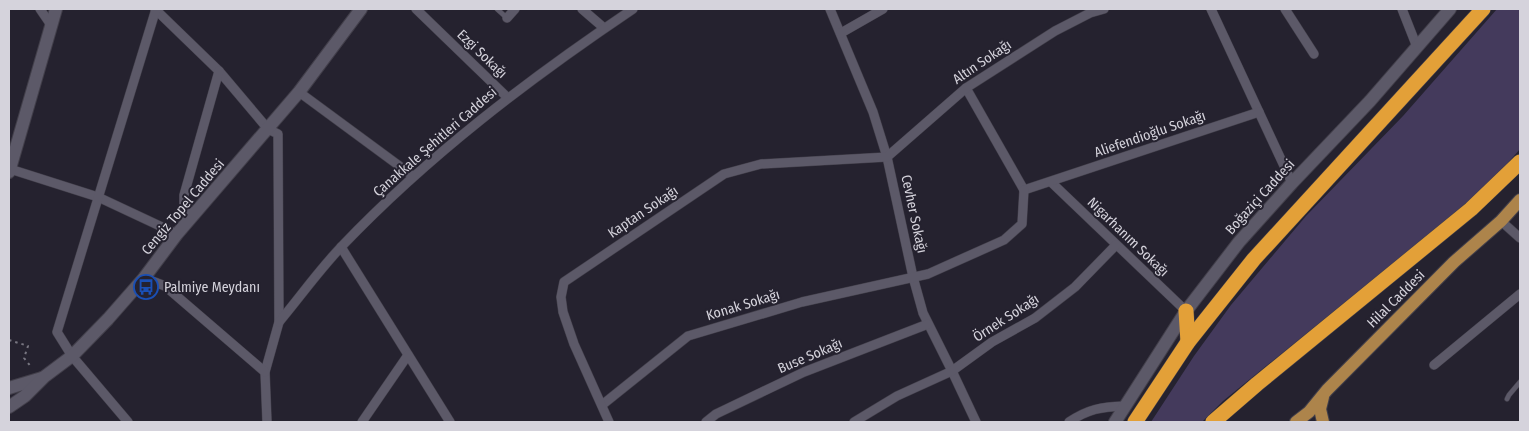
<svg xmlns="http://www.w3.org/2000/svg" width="1529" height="431" font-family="'Fira Sans Condensed',sans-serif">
	<rect width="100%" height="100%" fill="#25222f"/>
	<path fill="#443a5c" d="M 1497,9 L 1520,9 L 1520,149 L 1507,164 L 1464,206 L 1223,401 L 1202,422 L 1151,422 L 1194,356 L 1231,305 L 1306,216 L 1403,116 Z"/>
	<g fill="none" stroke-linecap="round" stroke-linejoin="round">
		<defs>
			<g id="lane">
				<path d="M 497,9 L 507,18"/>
				<path d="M 1507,399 L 1509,395 L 1520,382"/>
			</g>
			<g id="street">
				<path d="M 40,9 L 51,25"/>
				<path d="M 155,9 L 219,71 L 268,129 L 278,134 L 279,322 L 265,372 L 267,422"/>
				<path d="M 416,9 L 508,98"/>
				<path d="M 582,9 L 604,28"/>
				<path d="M 830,9 L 873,112 L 887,157 L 913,277 L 923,313 L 952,371 L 976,422"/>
				<path d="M 1211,9 L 1292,183"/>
				<path d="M 1285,9 L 1314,54"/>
				<path d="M 1402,9 L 1417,47"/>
				<path d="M 507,18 L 515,9"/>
				<path d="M 841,33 L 883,9"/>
				<path d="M 966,88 L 1024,190"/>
				<path d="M 299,92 L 413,176"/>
				<path d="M 10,169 L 98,197 L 177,234"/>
				<path d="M 1051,182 L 1186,311"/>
				<path d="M 1024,190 L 1259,112"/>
				<path d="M 195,214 L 184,207 L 184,195 L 219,71"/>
				<path d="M 1501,221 L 1520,238"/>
				<path d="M 341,247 L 450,422"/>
				<path d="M 144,278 L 165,286 L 265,372"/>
				<path d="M 279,322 C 300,297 319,270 342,246 C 429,155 529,79 633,9"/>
				<path d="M 1434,365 L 1520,294"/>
				<path d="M 602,405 L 688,336 L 802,302 L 928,274 L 1004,240 L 1022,224 L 1024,190"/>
				<path d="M 128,422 L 72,356 L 57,332 L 156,9"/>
				<path d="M 362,422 L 408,355"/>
				<path d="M 609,422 L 574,344 L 563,312 L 561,297 L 564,282 L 724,174 L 761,164 L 887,157 L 966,88 L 1055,31 L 1090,13 L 1104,9"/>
				<path d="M 706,422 L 716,414 L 804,372 L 928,324"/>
				<path d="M 854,422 L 897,396 L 952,371 L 992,342 L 1035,318 L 1075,287 L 1116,245"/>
				<path d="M 1069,422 C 1088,409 1101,407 1124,406"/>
			</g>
			<g id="secondary">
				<path d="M 9,172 L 56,9"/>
				<path d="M 9,388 L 42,378"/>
				<path d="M 9,407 L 25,396 L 44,377 L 72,356 L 108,319 L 144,278 L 177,234 L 299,92 L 361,9"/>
				<path d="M 1115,422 L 1186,311 L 1239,242 L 1292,183 L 1370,101 L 1450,9"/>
			</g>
			<g id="primary">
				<path d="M 1323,397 L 1320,409 L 1323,422"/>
				<path d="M 1296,422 L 1309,412 L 1327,390 L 1454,262 L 1501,221 L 1520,200"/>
			</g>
			<g id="highway">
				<path d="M 1186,311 L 1188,342"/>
				<path d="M 1135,422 L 1188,342 L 1254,259 L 1483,9"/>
				<path d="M 1213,422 L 1257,384 L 1471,209 L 1520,162"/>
			</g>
		</defs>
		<use href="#lane" stroke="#423f4a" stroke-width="5.5"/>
		<use href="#street" stroke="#423f4a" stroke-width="10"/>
		<use href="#secondary" stroke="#423f4a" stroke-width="14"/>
		<use href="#primary" stroke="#423f4a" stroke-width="14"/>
		<use href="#highway" stroke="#423f4a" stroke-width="16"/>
		<path stroke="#787681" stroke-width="2" stroke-dasharray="2.5 4" stroke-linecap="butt" d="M 9,340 L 28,346 L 24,358 L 32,368"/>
		<use href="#lane" stroke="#5c5968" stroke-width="4.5"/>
		<use href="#street" stroke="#5c5968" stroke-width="9"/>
		<use href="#secondary" stroke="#5c5968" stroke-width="12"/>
		<use href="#primary" stroke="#ad844b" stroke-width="12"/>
		<use href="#highway" stroke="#e3a038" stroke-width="15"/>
	</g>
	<defs>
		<symbol id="bus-ring" viewBox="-11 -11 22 22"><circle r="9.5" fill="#25222f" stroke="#1a4fb4" stroke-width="1.5"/><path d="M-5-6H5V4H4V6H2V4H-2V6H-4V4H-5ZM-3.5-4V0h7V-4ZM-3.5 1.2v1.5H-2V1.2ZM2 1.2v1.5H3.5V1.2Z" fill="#1a4fb4"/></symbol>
	</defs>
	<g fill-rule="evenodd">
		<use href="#bus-ring" x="132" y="273" width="28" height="28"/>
	</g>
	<g text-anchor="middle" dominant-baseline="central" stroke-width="4" stroke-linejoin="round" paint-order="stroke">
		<g font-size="14" fill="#d5d3dc" stroke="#25222f">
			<text transform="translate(482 54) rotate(44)">Ezgi Sokağı</text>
			<text transform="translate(982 62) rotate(-34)">Altın Sokağı</text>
			<text transform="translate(1150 134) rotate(-19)">Aliefendioğlu Sokağı</text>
			<text transform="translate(435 142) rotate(-41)">Çanakkale Şehitleri Caddesi</text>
			<text transform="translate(1260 197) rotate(-48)">Boğaziçi Caddesi</text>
			<text transform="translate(183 207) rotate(-50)">Cengiz Topel Caddesi</text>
			<text transform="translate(643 212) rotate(-34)">Kaptan Sokağı</text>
			<text transform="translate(914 214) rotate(78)">Cevher Sokağı</text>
			<text transform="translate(1128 237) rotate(44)">Nigarhanım Sokağı</text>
			<text transform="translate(1396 299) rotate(-45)">Hilal Caddesi</text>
			<text transform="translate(743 305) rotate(-17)">Konak Sokağı</text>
			<text transform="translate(1006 318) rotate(-33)">Örnek Sokağı</text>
			<text transform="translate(810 356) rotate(-23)">Buse Sokağı</text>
		</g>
		<g font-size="14" fill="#d5d3dc" stroke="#25222f" text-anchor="start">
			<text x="164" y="287">Palmiye Meydanı</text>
		</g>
	</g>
	<rect width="1529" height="431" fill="none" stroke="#d5d3dc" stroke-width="20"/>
</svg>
